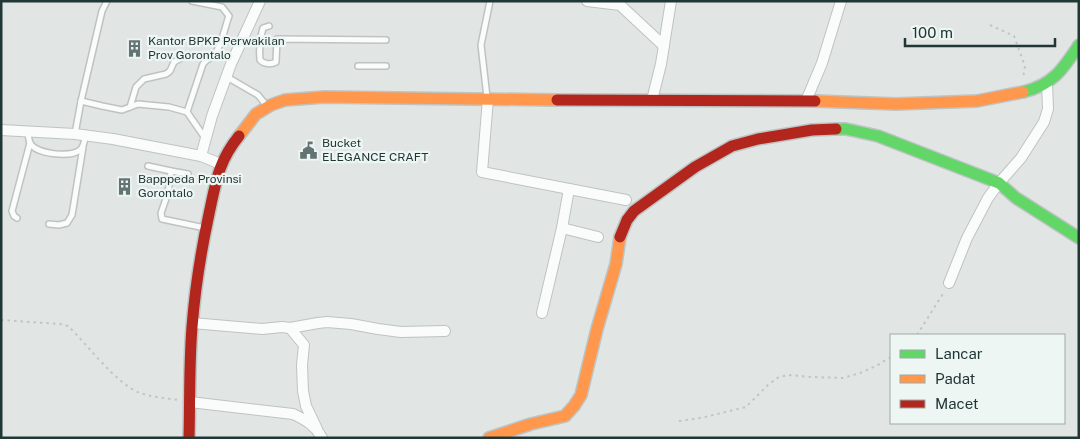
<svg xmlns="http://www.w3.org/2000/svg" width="1080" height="439" font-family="'Public Sans',sans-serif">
	<rect width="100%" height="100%" fill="#e1e6e5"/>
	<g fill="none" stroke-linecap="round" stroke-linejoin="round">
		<defs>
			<g id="lane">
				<path d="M 192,1 L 222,7 L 229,16 C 225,26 221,50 212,57 C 209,59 206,60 203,64 L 187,112 L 205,138"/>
				<path d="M 269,26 L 263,28 C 260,38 259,50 260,60 C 264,64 271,65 276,62 L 277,39 L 386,40"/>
				<path d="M 358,66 L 386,66"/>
				<path d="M 227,77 L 258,95 L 266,105"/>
				<path d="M 487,97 L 481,45 L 490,1"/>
				<path d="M 81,101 L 102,106 L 122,110 L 138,104 L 169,107 L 187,112"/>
				<path d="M 130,107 L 136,87 L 144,79 L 166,74 L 170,71 L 174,62 L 185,56 L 192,55 L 207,59"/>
				<path d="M 30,132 L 28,135 C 29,138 29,141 30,143 C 36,154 70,158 80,150 C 84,147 84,141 86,135"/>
				<path d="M 75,134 L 81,101 L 102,11 L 107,1"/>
				<path d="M 148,166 L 171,171 L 168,193 L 161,213 L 162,219 L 205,228"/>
				<path d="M 171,171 L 188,174"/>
				<path d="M 17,218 L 14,216 L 12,211 L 30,143"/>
				<path d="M 49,224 L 59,225 L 67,223 L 72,215 L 83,147"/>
			</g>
			<g id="street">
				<path d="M 587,1 L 620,5 L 664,46"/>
				<path d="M 488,99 L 482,172 L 626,200"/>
				<path d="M 652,100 L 661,64 L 671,1"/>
				<path d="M 806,101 L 822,63 L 841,1"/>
				<path d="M 1,130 L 75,134 L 113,139 L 201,156 L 221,164"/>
				<path d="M 201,156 L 212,116 L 231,64 L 260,1"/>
				<path d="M 569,189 L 562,228 L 598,237"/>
				<path d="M 949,283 L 967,238 L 988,198 L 999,183 L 1021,158 L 1044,122 L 1048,109 L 1047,83"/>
				<path d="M 542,313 L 562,228"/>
				<path d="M 192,323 L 262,329 L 282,327 L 290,328 L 318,323 L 327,322 L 351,324 L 378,329 L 401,332 L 445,331"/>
				<path d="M 290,328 L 304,345 L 302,365 L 303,391 L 306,406 L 317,429"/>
				<path d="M 190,402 L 293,414 C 306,420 316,426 322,438"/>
			</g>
			<g id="fast">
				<path d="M 1023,92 C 1053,85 1063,69 1079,45"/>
				<path d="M 836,129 L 846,129 L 878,136 L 999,183 L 1016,198 L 1079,238"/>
			</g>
			<g id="slow">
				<path d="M 815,101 L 896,104 L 977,101 L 1023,92"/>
				<path d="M 239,136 L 256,114 L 271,105 L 285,100 L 324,97 L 557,100"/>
				<path d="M 489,438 L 531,424 L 565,416 L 574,406 L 581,395 L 597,329 L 616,264 L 620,237"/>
			</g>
			<g id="jam">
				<path d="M 557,100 L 815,101"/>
				<path d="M 620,237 L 627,220 L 634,211 L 695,167 L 732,146 L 758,139 L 812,130 L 836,129"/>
				<path d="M 189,438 C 190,401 189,364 192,327 C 195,289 201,251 209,214 C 216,182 218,162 239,136"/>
			</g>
		</defs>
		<use href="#lane" stroke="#bec3c2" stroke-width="8"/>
		<use href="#street" stroke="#bec3c2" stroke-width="12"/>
		<use href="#fast" stroke="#bdc4c3" stroke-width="14"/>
		<use href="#slow" stroke="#bdc4c3" stroke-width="14"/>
		<use href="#jam" stroke="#bdc4c3" stroke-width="14"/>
		<g stroke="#bfc6c6" stroke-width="2" stroke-dasharray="2.5 4" stroke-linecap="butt">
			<path d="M 990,25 L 1014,36 L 1025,66 L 1023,78"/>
			<path d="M 1,320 L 60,324 L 68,326 C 88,345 116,384 140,393 C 152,397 165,398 178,400"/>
			<path d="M 917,335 L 944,292"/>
			<path d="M 679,421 L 701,418 L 746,407 L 769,384 L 779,377 L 789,375 L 811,377 L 843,378 L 860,373 L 876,366 L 891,357"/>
		</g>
		<use href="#lane" stroke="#fafbfb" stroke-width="5"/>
		<use href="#street" stroke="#fafbfb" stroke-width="10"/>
		<use href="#fast" stroke="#63d668" stroke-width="11"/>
		<use href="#slow" stroke="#ff974d" stroke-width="11"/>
		<use href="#jam" stroke="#b3261e" stroke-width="11"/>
	</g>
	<defs>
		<symbol id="building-bare" viewBox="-9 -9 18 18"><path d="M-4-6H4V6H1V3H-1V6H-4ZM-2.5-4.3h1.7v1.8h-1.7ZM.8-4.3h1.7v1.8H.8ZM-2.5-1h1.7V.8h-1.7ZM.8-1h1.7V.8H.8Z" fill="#647473" stroke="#eef6f4" stroke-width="2.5" paint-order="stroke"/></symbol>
		<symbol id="civic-bare" viewBox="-9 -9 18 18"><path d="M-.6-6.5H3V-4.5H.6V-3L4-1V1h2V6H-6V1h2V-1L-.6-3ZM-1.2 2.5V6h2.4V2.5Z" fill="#647473" stroke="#eef6f4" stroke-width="2.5" paint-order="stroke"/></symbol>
	</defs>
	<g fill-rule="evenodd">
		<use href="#building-bare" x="122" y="36" width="25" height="25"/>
		<use href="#civic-bare" x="296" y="138" width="25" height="25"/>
		<use href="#building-bare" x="112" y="174" width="25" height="25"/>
	</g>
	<g text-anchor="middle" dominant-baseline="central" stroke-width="4.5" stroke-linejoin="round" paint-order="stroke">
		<g font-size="12" fill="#213736" stroke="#eef6f4" text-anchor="start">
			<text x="148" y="41">Kantor BPKP Perwakilan<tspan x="148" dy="14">Prov Gorontalo</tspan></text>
			<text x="322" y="143">Bucket<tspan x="322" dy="14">ELEGANCE CRAFT</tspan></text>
			<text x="138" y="179">Bapppeda Provinsi<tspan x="138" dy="14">Gorontalo</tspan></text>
		</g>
	</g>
	<rect width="1080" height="439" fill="none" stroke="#213736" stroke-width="5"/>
	<rect x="890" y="334" width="175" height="90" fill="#eef6f4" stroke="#9caaa8"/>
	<rect x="900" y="350" width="25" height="8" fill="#63d668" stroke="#9caaa8"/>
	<text x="935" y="359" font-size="15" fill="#213736">Lancar</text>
	<rect x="900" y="375" width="25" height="8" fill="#ff974d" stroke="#9caaa8"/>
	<text x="935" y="384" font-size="15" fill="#213736">Padat</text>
	<rect x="900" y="400" width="25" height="8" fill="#b3261e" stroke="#9caaa8"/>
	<text x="935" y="409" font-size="15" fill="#213736">Macet</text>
	<path d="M905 38v8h150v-8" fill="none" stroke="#213736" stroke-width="2.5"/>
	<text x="912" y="38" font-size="15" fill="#213736" stroke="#eef6f4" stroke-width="4" paint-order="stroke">100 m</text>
</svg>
